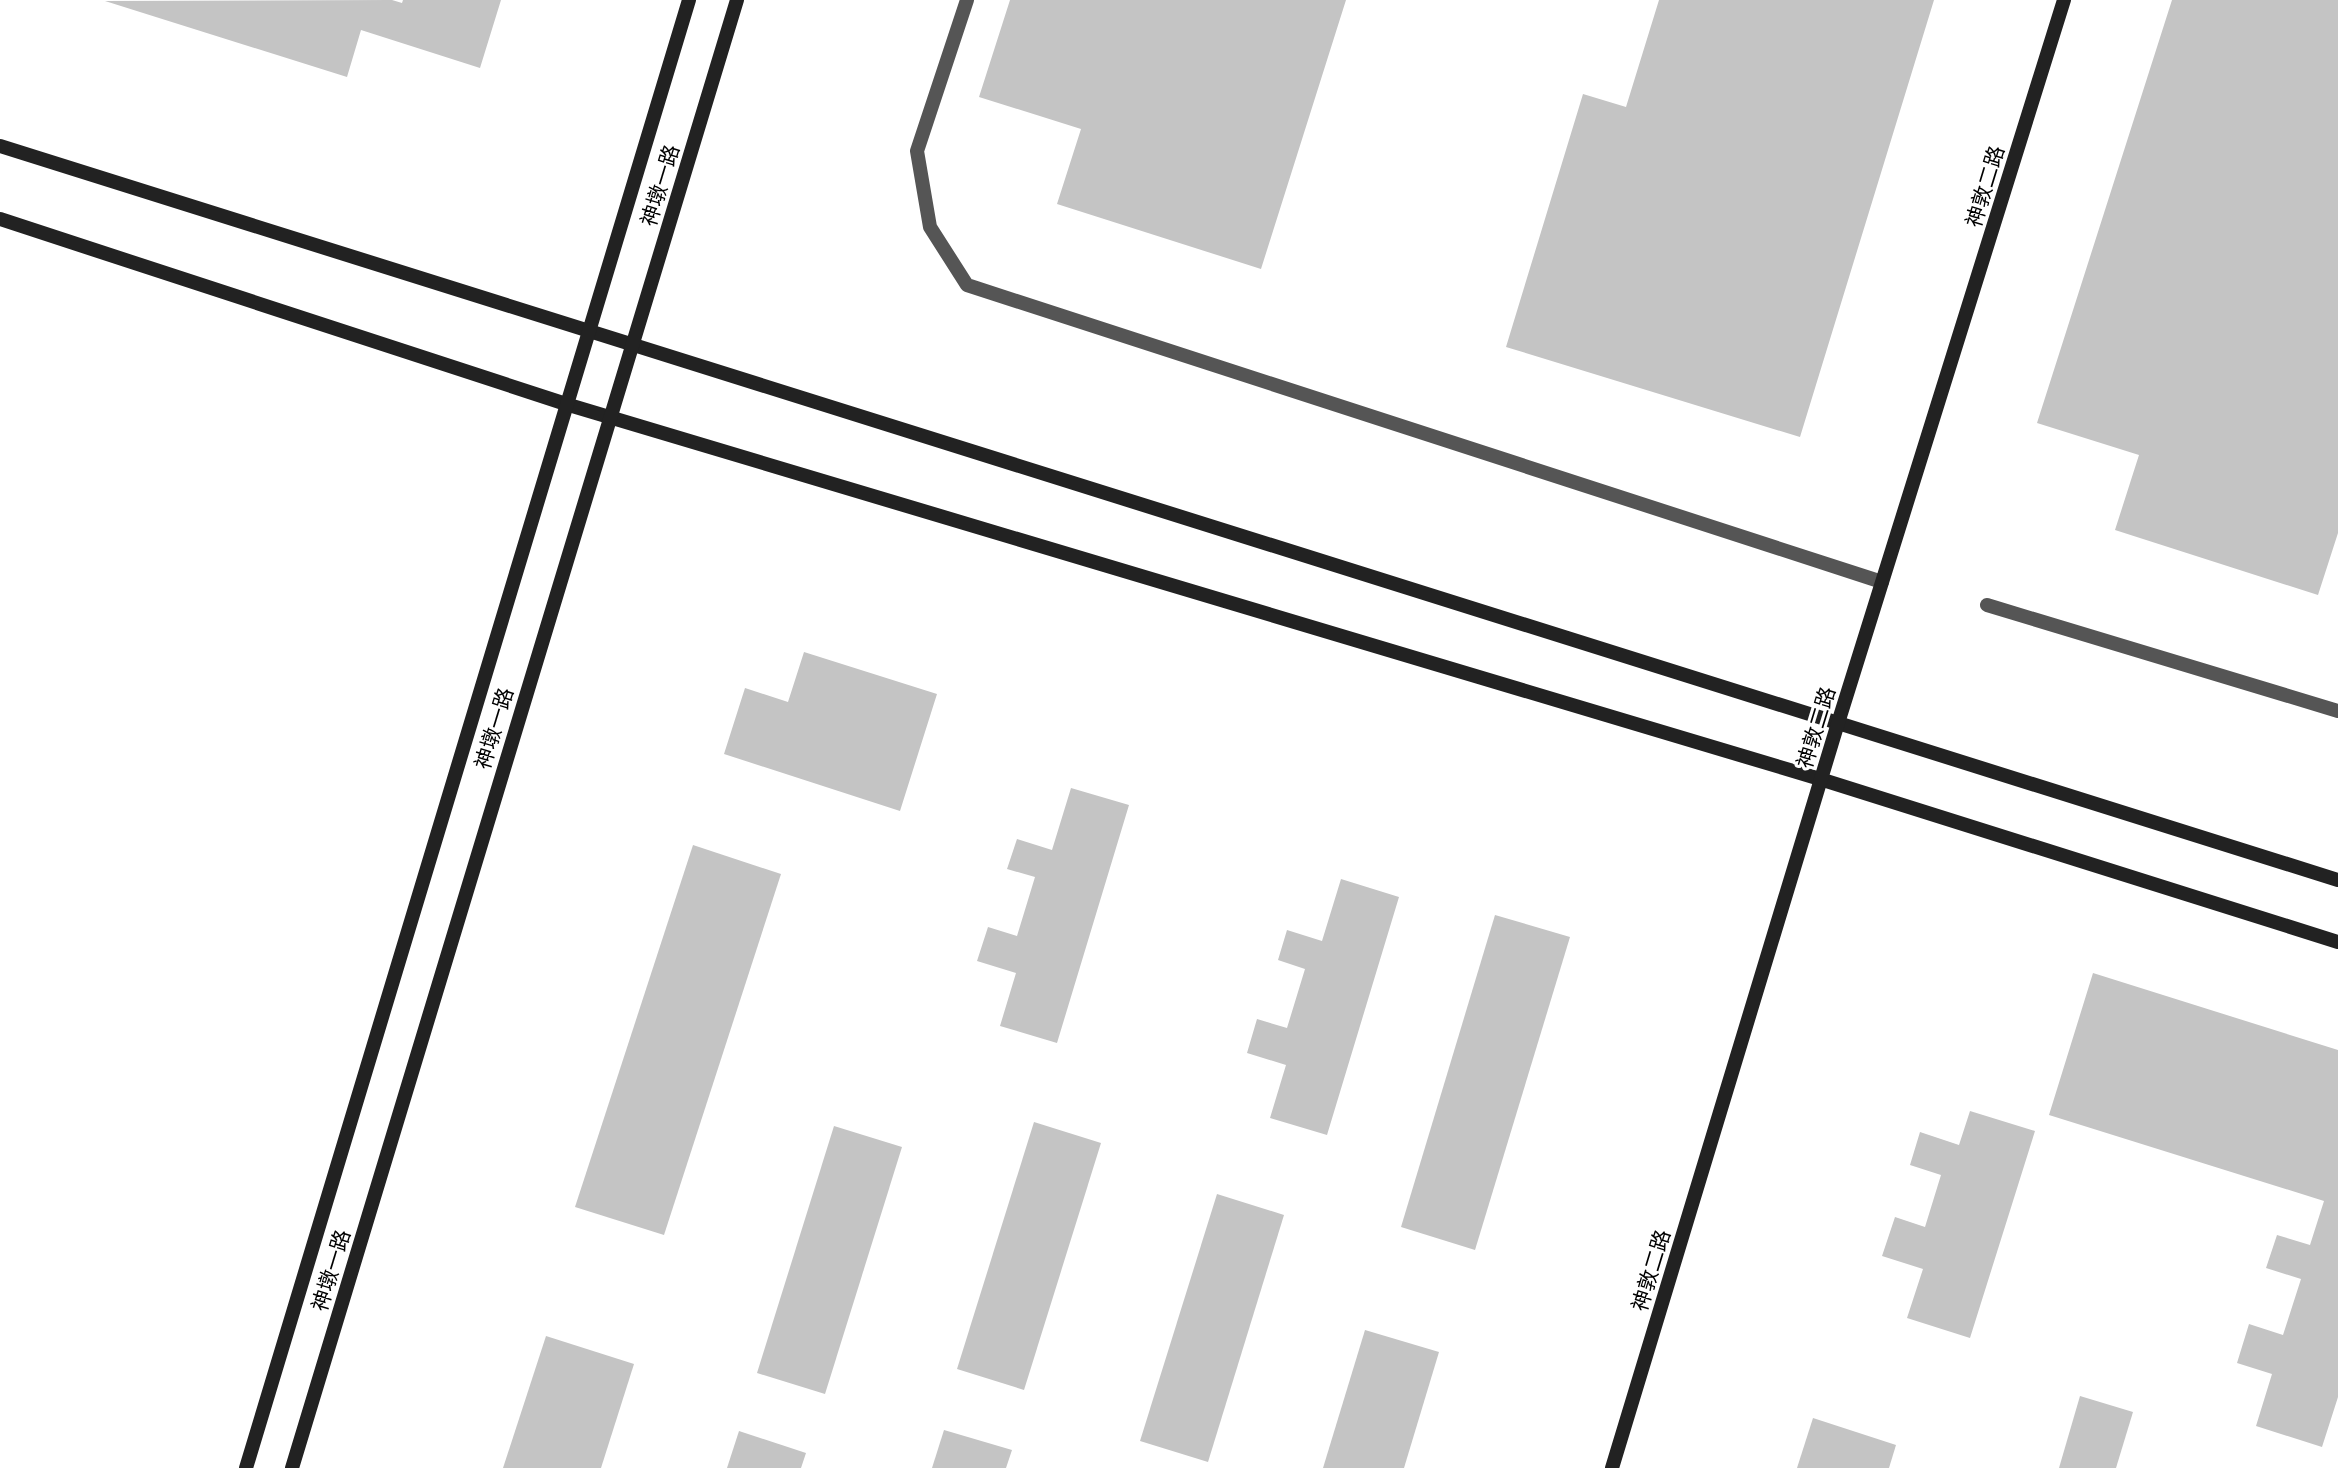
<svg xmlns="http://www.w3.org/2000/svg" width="2338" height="1468" font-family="Lato,'Noto Sans SC',sans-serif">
	<rect width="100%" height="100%" fill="#fff"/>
	<g fill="#c4c4c4">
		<path d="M 392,0 L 402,3 L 403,0 L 501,0 L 480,68 L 361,30 L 347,77 L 105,1 Z"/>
		<path d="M 1010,0 L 1346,0 L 1261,269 L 1057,204 L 1081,129 L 979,97 Z"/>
		<path d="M 1659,0 L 1934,0 L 1800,437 L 1506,347 L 1583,94 L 1626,107 Z"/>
		<path d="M 2172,0 L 2338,0 L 2338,533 L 2318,595 L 2115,530 L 2139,455 L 2037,423 Z"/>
		<path d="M 804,652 L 937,694 L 900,811 L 724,754 L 745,688 L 788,702 Z"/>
		<path d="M 1071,788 L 1129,805 L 1057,1043 L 1000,1026 L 1016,973 L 977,961 L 988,927 L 1017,936 L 1035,877 L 1007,869 L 1017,839 L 1052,850 Z"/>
		<path d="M 693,845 L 781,874 L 664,1235 L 575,1207 Z"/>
		<path d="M 1341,879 L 1399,897 L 1327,1135 L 1270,1118 L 1286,1065 L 1247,1053 L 1257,1019 L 1287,1028 L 1305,969 L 1278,960 L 1287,930 L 1322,941 Z"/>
		<path d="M 1495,915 L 1570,937 L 1475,1250 L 1401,1227 Z"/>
		<path d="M 2093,973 L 2338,1050 L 2338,1397 L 2322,1447 L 2256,1426 L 2272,1374 L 2237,1363 L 2249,1324 L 2283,1335 L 2301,1279 L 2266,1268 L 2277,1235 L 2310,1245 L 2324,1201 L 2049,1115 Z"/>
		<path d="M 1970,1111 L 2035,1131 L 1970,1338 L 1907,1318 L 1923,1269 L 1882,1256 L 1895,1217 L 1925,1227 L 1941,1175 L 1910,1165 L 1920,1132 L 1959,1145 Z"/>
		<path d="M 1034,1122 L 1101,1143 L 1024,1390 L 957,1369 Z"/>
		<path d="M 834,1126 L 902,1147 L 825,1394 L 757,1373 Z"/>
		<path d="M 1217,1194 L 1284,1215 L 1208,1462 L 1140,1441 Z"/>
		<path d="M 1365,1330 L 1439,1352 L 1404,1468 L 1323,1468 Z"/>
		<path d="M 546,1336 L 634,1364 L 601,1468 L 503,1468 Z"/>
		<path d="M 2080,1396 L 2133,1412 L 2116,1468 L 2059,1468 Z"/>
		<path d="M 1813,1418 L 1896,1445 L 1889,1468 L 1797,1468 Z"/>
		<path d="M 944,1430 L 1012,1450 L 1006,1468 L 932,1468 Z"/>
		<path d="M 739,1431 L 806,1453 L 801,1468 L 727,1468 Z"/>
	</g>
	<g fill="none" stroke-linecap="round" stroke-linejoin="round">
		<g stroke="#555" stroke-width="14">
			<path d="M 967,0 L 917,151 L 930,227 L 967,285 L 1882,582"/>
			<path d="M 1987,605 L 2338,711"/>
		</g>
		<g stroke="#222" stroke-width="14">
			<path d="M 0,146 L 2338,880"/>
			<path d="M 0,219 L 569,405 L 1820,779 L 2338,942"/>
			<path d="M 246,1468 L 689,0"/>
			<path d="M 292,1468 L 737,0"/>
			<path d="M 1612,1468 L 1838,723 L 2064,0"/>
		</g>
	</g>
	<g text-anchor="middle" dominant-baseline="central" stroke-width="6" stroke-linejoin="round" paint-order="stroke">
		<g font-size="21" fill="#000" stroke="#fff">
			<text transform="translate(659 185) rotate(-73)">神墩一路</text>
			<text transform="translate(1984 186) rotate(-73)">神敦二路</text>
			<text transform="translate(1815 727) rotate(-73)">神敦二路</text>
			<text transform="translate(493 728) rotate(-73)">神墩一路</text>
			<text transform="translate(330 1270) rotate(-73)">神墩一路</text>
			<text transform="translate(1650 1270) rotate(-73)">神敦二路</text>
		</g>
	</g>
</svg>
